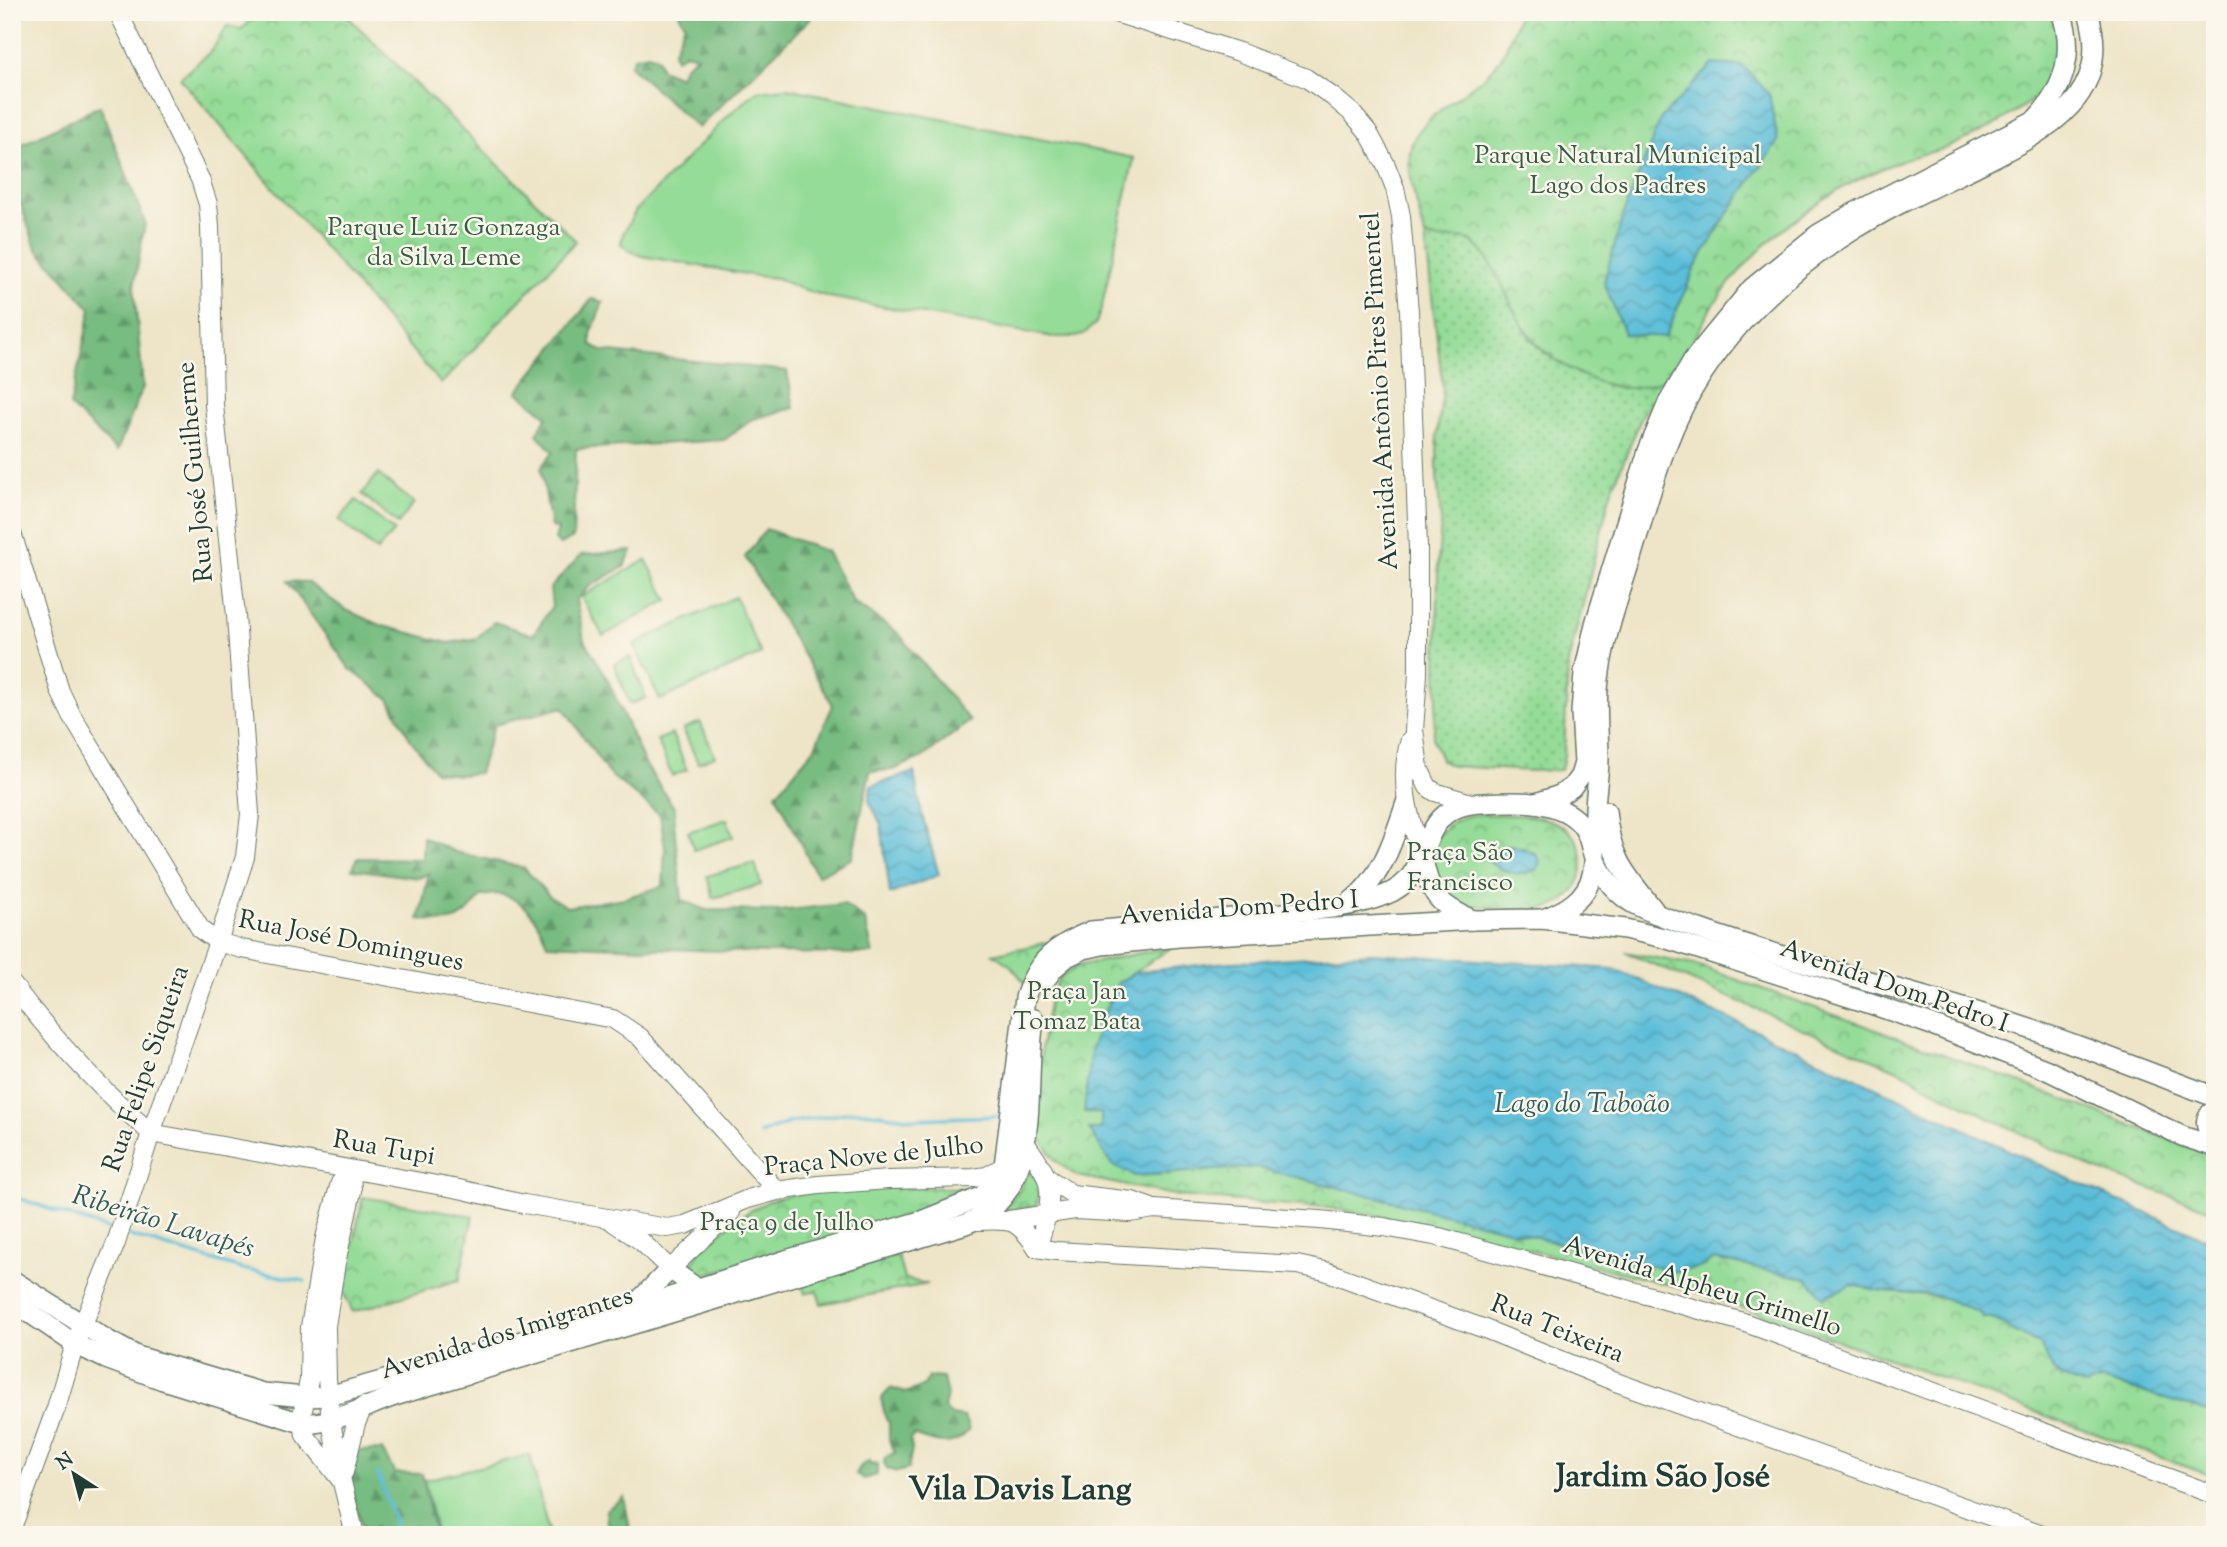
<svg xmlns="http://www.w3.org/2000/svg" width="2227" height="1547" font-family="'Sorts Mill Goudy',serif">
	<defs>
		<pattern id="grass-dots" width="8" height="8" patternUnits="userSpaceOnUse" patternTransform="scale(1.75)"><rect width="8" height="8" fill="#94dc97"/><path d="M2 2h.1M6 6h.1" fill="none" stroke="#78b47c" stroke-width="1.8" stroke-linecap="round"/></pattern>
		<pattern id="forest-firs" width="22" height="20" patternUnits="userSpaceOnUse" patternTransform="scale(1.75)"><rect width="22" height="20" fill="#77bc80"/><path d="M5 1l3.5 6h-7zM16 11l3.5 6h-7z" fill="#619a6a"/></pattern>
		<pattern id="park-crowns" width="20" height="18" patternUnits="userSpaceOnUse" patternTransform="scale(1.75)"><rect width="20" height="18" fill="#94dc97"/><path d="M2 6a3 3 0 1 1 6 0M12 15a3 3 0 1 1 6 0" fill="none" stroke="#78b47c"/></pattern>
		<pattern id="water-waves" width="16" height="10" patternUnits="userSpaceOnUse" patternTransform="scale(1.75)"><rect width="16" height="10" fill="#5bbed9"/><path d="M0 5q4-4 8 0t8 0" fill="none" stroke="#4b9cb1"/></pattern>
	</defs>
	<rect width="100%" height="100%" fill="#fbf7ec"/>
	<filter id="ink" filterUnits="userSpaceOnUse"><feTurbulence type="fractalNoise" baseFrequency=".0143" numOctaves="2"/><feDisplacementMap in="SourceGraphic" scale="14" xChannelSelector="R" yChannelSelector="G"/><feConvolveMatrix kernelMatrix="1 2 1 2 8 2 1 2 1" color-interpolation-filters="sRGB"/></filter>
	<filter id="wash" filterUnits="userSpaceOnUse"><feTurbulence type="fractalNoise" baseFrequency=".00686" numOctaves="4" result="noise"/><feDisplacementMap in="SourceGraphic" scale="28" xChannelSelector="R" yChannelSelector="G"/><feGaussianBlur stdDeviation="1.57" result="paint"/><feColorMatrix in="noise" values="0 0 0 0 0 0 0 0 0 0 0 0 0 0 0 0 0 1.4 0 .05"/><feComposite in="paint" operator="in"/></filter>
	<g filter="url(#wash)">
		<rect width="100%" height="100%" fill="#eee5c8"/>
		<path fill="url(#grass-dots)" stroke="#5a8c66" stroke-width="2" d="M 1425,236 C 1445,245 1454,230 1475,245 C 1493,257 1502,285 1511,304 C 1517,316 1524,331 1533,341 C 1552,363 1599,387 1628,388 C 1642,388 1657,381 1669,376 L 1641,418 L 1611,492 L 1568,663 L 1564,755 L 1561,770 L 1531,771 L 1452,766 L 1441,760 L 1433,739 L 1437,697 L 1438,565 L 1441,521 L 1437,477 L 1437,434 L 1443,390 Z"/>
		<g fill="url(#forest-firs)" stroke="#4b7c5a" stroke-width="2">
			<path d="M 678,12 L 817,12 L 698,128 L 630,66 L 634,57 L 648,54 L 657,57 L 661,69 L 680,77 L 684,66 L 697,56 L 685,53 L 676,59 L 673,53 L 685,24 Z"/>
			<path d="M 100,106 L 145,223 L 134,286 L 143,387 L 117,451 L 70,406 L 91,309 L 36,248 L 12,180 L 12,149 Z"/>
			<path d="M 592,299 L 603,302 L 591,334 L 591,344 L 602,351 L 787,371 L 794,408 L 753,419 L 724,440 L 576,449 L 573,538 L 560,545 L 555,540 L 558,529 L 551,527 L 541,467 L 553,452 L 537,434 L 547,416 L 517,392 Z"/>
			<path d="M 766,529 L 826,551 L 853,602 L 898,633 L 970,721 L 923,757 L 893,770 L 870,771 L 852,858 L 817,876 L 776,794 L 814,749 L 833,705 L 745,557 Z"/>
			<path d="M 632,551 L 624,567 L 590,586 L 576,600 L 584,640 L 604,672 L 645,764 L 675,809 L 674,824 L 682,900 L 706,910 L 779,911 L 844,904 L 865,920 L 873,954 L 768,953 L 547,944 C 540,922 528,903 504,895 C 498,893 488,895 481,896 C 460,924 454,924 419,919 L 429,873 L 419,878 L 352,869 L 358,858 L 422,859 L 423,837 L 455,852 L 524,868 L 550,897 L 567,907 L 625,898 L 663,886 L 665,848 L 660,815 L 608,773 L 563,707 L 494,725 L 479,773 L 457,775 L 435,771 L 410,739 L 389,699 L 350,669 L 287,581 L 307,582 L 346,610 L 383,626 L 449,643 L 477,638 L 494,622 L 533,635 L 552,606 L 550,588 L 581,555 Z"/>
			<path d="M 928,1377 L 943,1378 L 947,1395 L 944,1408 L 951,1415 L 964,1417 L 969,1429 C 955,1450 934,1443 914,1435 L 910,1440 L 912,1449 L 908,1469 L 897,1472 L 887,1469 L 884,1463 L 885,1458 L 895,1452 L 889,1440 L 889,1423 L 886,1419 L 881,1399 L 891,1388 L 905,1393 L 924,1386 Z"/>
			<path d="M 382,1450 L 395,1473 L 422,1474 L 435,1535 L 364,1535 L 350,1485 L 356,1451 Z"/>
			<path d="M 869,1461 L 871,1465 L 873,1463 L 877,1464 L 877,1475 L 864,1479 L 856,1474 L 861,1466 Z"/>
			<path d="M 624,1497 L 631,1535 L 608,1535 L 606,1510 Z"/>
		</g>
		<g fill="url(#park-crowns)" stroke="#5a8c66" stroke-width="2" fill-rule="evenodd">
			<path d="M 260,12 L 343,12 L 576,241 L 441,384 L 180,78 L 212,50 L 227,26 L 242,29 Z"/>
			<path d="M 1520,12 L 2053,12 C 2058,32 2062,55 2054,75 C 2043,102 1974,137 1946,148 C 1931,153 1915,155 1900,161 C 1875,171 1851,182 1829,196 C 1786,224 1746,258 1717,300 C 1704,317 1683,364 1669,376 C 1659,383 1640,388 1628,388 C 1611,387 1593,381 1578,373 C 1544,356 1526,337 1510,302 C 1501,283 1493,263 1478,247 C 1461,229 1444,245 1425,236 C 1419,209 1407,180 1410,152 C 1414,116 1474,93 1495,66 C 1508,50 1512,31 1520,12 Z"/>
			<path d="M 1481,814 C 1515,816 1565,809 1580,848 C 1584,860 1583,874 1577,885 C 1571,897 1557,907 1543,909 C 1528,911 1466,907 1453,900 C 1442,894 1439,885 1435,874 C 1423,841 1448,816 1481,814 ZM 1521,847 L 1536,854 L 1538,868 L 1526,873 L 1509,872 Z"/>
			<path d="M 1054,941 L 1026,984 L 1010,965 L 993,954 Z"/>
			<path d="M 1174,946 L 1118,983 L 1107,1005 L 1097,1030 L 1088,1072 L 1088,1113 L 1101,1112 L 1101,1129 L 1090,1129 L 1135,1176 L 1256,1167 L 1676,1272 L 1701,1267 L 1714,1259 L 1808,1279 L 1825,1296 L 1851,1285 L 1944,1298 L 1991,1318 L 2041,1346 L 2053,1370 L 2093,1382 L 2105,1381 L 2215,1414 L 2215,1477 L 1795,1325 L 1683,1288 L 1411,1221 L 1315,1206 L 1315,1201 L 1313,1207 L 1179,1196 L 1077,1176 L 1056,1161 L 1034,1129 L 1042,1042 L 1050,998 L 1059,978 L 1078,966 Z"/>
			<path d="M 1625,952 L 1699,966 L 1987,1070 L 2215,1157 L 2215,1211 L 2094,1169 L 1927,1087 L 1907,1074 Z"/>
			<path d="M 1028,1169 L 1041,1185 L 1036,1206 L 1003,1212 L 1021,1187 Z"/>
			<path d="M 887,1187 L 958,1188 L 971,1191 L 964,1199 L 704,1275 C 695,1275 694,1272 692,1264 C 699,1249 709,1241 721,1232 C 738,1218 757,1204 778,1198 C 813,1189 852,1190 887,1187 Z"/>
			<path d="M 363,1197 L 473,1216 L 459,1280 L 353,1312 L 343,1292 Z"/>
			<path d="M 898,1256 L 904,1279 L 928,1284 L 821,1304 L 817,1290 L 805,1294 L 800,1278 L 847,1270 Z"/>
		</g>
		<g fill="#94dc97" stroke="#5a8c66" stroke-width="2">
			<path d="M 787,88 L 1134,158 L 1102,306 L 1096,323 L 1084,334 L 1076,337 L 1053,337 L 829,297 L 799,288 L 777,278 L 757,276 L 642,256 L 628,250 L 621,244 L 623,234 L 636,210 L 732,112 L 757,91 Z"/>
			<path d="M 378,474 L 414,503 L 398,524 L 362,494 Z"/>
			<path d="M 356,500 L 394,531 L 377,551 L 339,520 Z"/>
			<path d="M 646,560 L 668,600 L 603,636 L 581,597 Z"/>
			<path d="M 735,597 L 761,654 L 660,700 L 634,644 Z"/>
			<path d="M 630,657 L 646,698 L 630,704 L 614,664 Z"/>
			<path d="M 700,722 L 715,756 L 698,763 L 683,729 Z"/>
			<path d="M 672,734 L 687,770 L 672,776 L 657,740 Z"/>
			<path d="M 727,819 L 733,837 L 694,850 L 688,832 Z"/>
			<path d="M 755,863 L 761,885 L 713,898 L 707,876 Z"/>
			<path d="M 530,1455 L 549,1535 L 437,1535 L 424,1480 Z"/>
		</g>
		<g fill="url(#water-waves)" stroke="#3d7e86" stroke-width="2">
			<path d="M 1713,64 L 1743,66 L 1769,94 L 1778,141 L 1721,224 L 1695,268 L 1665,337 L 1624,334 L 1604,282 L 1624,212 L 1661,118 Z"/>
			<path d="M 914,772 L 921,811 L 939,875 L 890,894 L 881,824 L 869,801 L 871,786 Z"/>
			<path d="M 1512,845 L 1536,854 L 1540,861 L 1538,868 C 1521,879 1500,872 1487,860 L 1487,853 L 1503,846 Z"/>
			<path d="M 1372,953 L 1614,969 L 1757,1031 L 2091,1189 L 2215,1243 L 2215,1414 L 2105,1381 L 2100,1380 L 2087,1386 L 2060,1377 L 2053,1370 L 2041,1346 L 1991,1318 L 1983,1318 L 1980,1313 L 1944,1298 L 1928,1294 L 1882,1291 L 1851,1285 L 1823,1297 L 1808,1279 L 1714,1259 L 1701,1267 L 1676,1272 L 1256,1167 L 1135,1176 L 1112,1165 L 1089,1129 L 1101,1129 L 1101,1113 L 1084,1112 L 1090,1056 L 1097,1030 L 1118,983 L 1136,972 L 1218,963 Z"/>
		</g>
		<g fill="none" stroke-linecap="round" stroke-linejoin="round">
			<g stroke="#5bbed9" stroke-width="3.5">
				<path d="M 760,1134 L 788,1123 L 857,1111 L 914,1119 L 1001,1116"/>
				<path d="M 12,1196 L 113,1231"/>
				<path d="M 124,1234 L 242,1269 L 305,1281"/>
				<path d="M 378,1474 L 399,1535"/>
			</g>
		</g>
	</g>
	<g filter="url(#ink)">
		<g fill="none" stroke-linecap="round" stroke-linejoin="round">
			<defs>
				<g id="secondary">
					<path d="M 1112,12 L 1239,52 L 1306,78 L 1333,97 L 1352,113 L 1368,132 L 1385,163 L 1395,188 L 1401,216 L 1409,311 L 1418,547 L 1418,674 L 1414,730 L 1419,768 L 1428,787 L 1435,792 L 1471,803"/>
					<path d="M 12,533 L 60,691 L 72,716 L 201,930 L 218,942 L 242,949 L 613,1019 L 640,1037 L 777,1191"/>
					<path d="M 1410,740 C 1398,779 1409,821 1423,858"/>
					<path d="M 12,984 C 53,1038 100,1089 151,1133"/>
					<path d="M 151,1133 L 459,1189 L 524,1204 L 667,1228 L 685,1225 L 748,1199 L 777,1191 L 818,1185 L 889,1180 L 973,1178 L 987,1176 L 1004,1166"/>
					<path d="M 1025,1142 C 1032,1153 1041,1165 1046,1176 C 1055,1200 1044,1225 1037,1248"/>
					<path d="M 351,1170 L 352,1191 L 336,1263 L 326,1326 L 327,1379 L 331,1421 L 342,1482 L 355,1535"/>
					<path d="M 1046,1177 L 1072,1194 L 1132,1201 L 1151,1208"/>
					<path d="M 1009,1220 L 1075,1210 L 1130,1213 L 1154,1209 L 1320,1220 L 1384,1227 L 1439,1237 L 1743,1322 L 2215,1495"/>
					<path d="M 975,1221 C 1010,1220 1015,1216 1037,1248"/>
					<path d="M 613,1222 L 641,1241 L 670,1269 L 731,1212"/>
					<path d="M 1037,1248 L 1056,1251 L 1297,1265 L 1325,1271 L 1485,1329 L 1613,1381 L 2042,1535"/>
					<path d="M 344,1472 L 356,1423 L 364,1406"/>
					<path d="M 340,1479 L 305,1435 L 302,1415 L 309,1380 L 310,1327 L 325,1238 L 340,1183 L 351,1170"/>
					<path d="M 12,1528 L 56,1408 L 75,1344 L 116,1243 L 151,1133 L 218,942 L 245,857 L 250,814 L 236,616 L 214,405 L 210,226 L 208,204 L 200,179 L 118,12"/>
				</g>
				<g id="primary">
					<path d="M 1536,803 L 1560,795 L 1572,787 L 1580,776 L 1584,763 L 1581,712 L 1584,673 L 1595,624 L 1648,451 L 1668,403 L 1693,360 L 1752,288 L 1817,235 L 1856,212 L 2035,120 C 2064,90 2076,52 2061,12"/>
					<path d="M 1606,811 C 1611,861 1625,873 1654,910"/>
					<path d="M 1423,858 C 1429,894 1439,906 1473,920"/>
					<path d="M 1348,904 C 1382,879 1393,841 1406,803"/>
					<path d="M 1543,919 C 1565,911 1586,899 1592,875 C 1597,854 1595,832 1595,811 C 1595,794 1599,777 1599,759 C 1599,736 1596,713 1598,690 C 1601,646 1617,603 1630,561 C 1650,496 1665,430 1703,373 C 1742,314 1792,268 1852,231 C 1891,206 1934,187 1975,167 C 2039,134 2116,101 2088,12"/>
					<path d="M 1045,980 L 1054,968 L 1067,957 L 1084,949 L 1102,945 L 1179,937 L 1474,920 L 1542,919 L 1625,929 L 1664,938 L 1871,1004 L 1932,1025 L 2045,1069 L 2182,1136 L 2215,1147"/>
					<path d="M 2215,1110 C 2200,1119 2208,1132 2215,1144"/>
					<path d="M 12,1280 L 109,1341 L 137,1356 L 263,1393 L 304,1397 L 329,1396 L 630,1310 L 786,1260 L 921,1221 L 981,1197 L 990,1189 L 1004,1166 L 1025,998 C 1036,961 1056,945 1091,931 C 1148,926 1204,921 1261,915 C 1301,911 1347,910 1385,895 C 1441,874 1409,805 1483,803 C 1515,801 1562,798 1583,827 C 1590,837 1590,847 1594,857 C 1603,878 1619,898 1640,907 C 1658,916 1679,922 1699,929 C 1792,962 1889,985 1983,1014 C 2062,1038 2138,1068 2215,1097"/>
					<path d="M 12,1301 L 75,1344 L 106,1359 L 163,1380 L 302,1423 C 335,1425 366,1405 398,1395 L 966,1224 C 1047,1192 1023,1088 1034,1019"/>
					<path d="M 631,1309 L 670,1269 L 705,1294"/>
				</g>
			</defs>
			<use href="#secondary" stroke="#677868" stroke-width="20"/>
			<use href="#primary" stroke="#677868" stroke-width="22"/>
			<use href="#secondary" stroke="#fff" stroke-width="18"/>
			<use href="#primary" stroke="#fff" stroke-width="19"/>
		</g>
	</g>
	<g text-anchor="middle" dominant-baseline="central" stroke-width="5" stroke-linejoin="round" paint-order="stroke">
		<g font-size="26" fill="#365d48" stroke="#fbf7ec">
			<text x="1618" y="156">Parque Natural Municipal<tspan x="1618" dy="30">Lago dos Padres</tspan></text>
			<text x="444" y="228">Parque Luiz Gonzaga<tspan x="444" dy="30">da Silva Leme</tspan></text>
			<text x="1460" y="853">Praça São<tspan x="1460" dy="30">Francisco</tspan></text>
			<text x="1077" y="992">Praça Jan<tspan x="1077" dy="30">Tomaz Bata</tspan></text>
			<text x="787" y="1223">Praça 9 de Julho</text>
		</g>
		<g font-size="26" fill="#1f3d34" stroke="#fbf7ec">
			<text transform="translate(1381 391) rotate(-93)">Avenida Antônio Pires Pimentel</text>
			<text transform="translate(196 472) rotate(-95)">Rua José Guilherme</text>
			<text transform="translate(1239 909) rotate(-4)">Avenida Dom Pedro I</text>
			<text transform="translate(351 942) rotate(11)">Rua José Domingues</text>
			<text transform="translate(1894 987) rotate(19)">Avenida Dom Pedro I</text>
			<text transform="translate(147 1069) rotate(-71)">Rua Felipe Siqueira</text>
			<text transform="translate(384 1149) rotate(10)">Rua Tupi</text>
			<text transform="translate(874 1157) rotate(-6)">Praça Nove de Julho</text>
			<text transform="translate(1702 1287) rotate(17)">Avenida Alpheu Grimello</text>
			<text transform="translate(1557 1330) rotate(22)">Rua Teixeira</text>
			<text transform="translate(507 1334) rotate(-17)">Avenida dos Imigrantes</text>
		</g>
		<g font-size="28" font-style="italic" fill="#2e5d5d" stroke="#fbf7ec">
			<text x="1582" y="1105">Lago do Taboão</text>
			<text transform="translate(163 1223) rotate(17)">Ribeirão Lavapés</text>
		</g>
		<g font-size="33" font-weight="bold" fill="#1f3d34" stroke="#fbf7ec">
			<text x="1663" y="1478">Jardim São José</text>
			<text x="1020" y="1491">Vila Davis Lang</text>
		</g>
	</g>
	<rect width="2227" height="1547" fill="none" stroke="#fbf7ec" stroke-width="42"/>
	<g transform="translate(74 1474) rotate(324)" stroke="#fbf7ec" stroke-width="5" paint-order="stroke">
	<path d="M0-5L12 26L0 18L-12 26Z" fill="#1f3d34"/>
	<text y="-10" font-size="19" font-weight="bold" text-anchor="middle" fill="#1f3d34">N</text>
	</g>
</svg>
